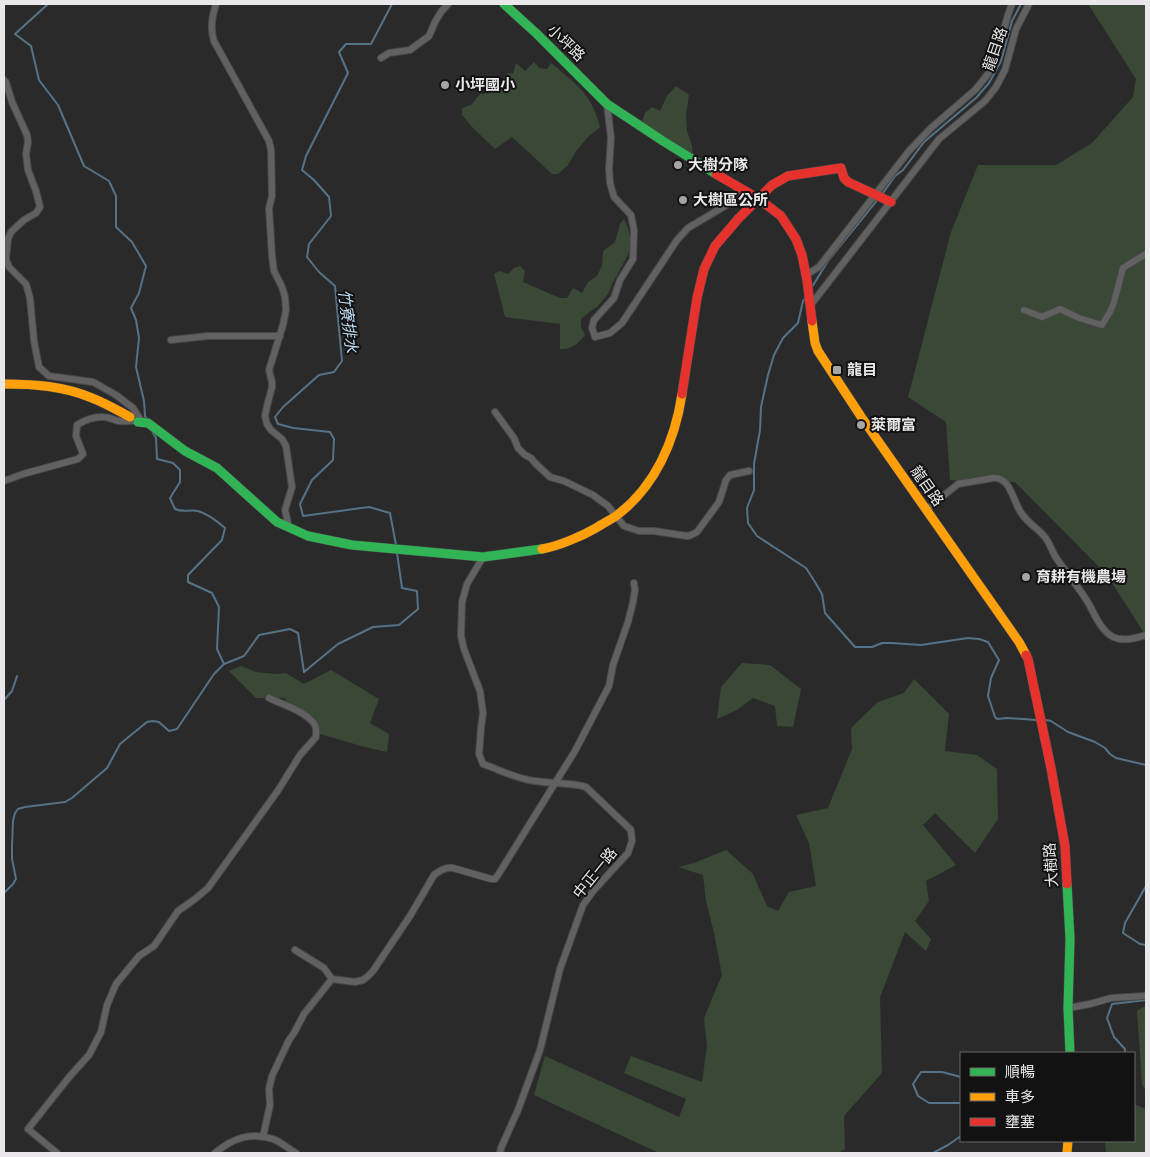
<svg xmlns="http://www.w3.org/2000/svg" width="1150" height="1157" font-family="'Fira Sans Condensed','Noto Sans TC',sans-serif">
	<rect width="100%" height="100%" fill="#2b2a2b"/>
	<g fill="#3a4836">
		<path d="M 1088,4 L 1146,4 L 1146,636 L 1107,575 L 1015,482 L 950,480 L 946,422 L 908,397 L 951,232 L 978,165 L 1056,165 L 1092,143 L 1133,97 L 1136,79 Z"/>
		<path d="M 534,62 L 539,68 L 547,69 L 551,63 C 576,84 592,94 600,127 L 588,137 L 577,150 L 568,165 L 558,174 L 552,174 L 512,137 L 495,149 L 473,128 L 462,115 L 462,108 L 471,105 L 481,93 L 483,95 L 495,85 L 497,86 L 508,73 L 513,74 L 516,63 L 525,71 Z"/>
		<path d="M 676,86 L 689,95 L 686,115 L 687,131 L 692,145 L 693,159 L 661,134 L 642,122 L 645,113 L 652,107 L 660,111 L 667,96 Z"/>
		<path d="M 624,219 L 628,228 L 631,242 L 628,255 L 612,284 L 608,294 L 597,307 L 588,313 L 581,319 L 581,328 L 585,335 C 579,343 571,350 560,349 L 560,324 L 505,317 L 494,274 L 499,271 L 508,274 L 514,268 L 520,266 L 525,271 L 523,282 L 560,298 L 567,298 L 573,288 L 582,293 L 588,282 L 597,276 L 602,266 L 603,251 L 615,242 L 620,224 Z"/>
		<path d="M 742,663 L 770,665 L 801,689 L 793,727 L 777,726 L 775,706 L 753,698 L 737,710 L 717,719 L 721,687 Z"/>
		<path d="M 241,666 L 256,672 L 276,674 L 286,673 L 304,684 L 331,670 L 379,699 L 370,723 L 389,734 L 387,752 L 361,746 L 317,733 L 305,716 L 284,698 L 256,698 L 229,671 Z"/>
		<path d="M 914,679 L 949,714 L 945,751 L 977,755 L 997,769 L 998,819 L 975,853 L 935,813 L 923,825 L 956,865 L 926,881 L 929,901 L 915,921 L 931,939 L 926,951 L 905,932 L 880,997 L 882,1073 L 844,1116 L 845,1149 L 838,1153 L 659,1153 L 534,1095 L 545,1056 L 679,1117 L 686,1099 L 624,1073 L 631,1056 L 702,1082 L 707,1046 L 704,1018 L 722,975 L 714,933 L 706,901 L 703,875 L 678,867 L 694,863 L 726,850 L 753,874 L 767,906 L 778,911 L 789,892 L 816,886 L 809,843 L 796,815 L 828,808 L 852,749 L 851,728 L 878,702 L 904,693 Z"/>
		<path d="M 1146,1005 L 1146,1091 L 1142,1084 L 1137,1011 Z"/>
		<path d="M 1134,1104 L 1146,1109 L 1146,1153 L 1106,1153 L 1105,1141 L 1134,1141 Z"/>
	</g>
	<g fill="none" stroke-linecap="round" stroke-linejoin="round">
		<g stroke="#567286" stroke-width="2">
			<path d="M 48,4 L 15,34 L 31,46 L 39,80 L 58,105 L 84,166 L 109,181 L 116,196 L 116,227 L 132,242 L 146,266 L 139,293 L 131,308 L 136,320 L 139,338 L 136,367 L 144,401 L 145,416 L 147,420"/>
			<path d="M 392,4 L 371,44 L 346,44 L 339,52 L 348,73 L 306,156 L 302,170 L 314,180 L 329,197 L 331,216 L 309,244 L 307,257 L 319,272 L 335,286 L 342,361 L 334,372 L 319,375 L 283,407 L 275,417 L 278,424 L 293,428 L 330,432 L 334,439 L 333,460 L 312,480 L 300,504 L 303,516 L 369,507 L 390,513 L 396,545"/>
			<path d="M 883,193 L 895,176 L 903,170 L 924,142 L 976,98 L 989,83 L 1001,61 L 1012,21 L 1021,4"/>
			<path d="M 812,287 L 828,261 L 878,199"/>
			<path d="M 806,297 L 803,301 L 798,323 L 783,338 L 774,355 L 768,375 L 761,407 L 760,430 L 754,464 L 754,490 L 747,508 L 748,523 L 757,536 L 806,568 L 815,582 L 822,594 L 825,613 L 855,647 L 872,647 L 882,643 L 892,643 L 921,645 L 968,638 L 979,639 L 988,642 L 999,660 L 991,678 L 988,696 L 995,717 L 997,719 L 1007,718 L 1036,720"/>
			<path d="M 152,431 L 156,438 L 157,459 L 173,463 L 180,470 L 180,482 L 170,498 L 175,509 C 184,513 190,509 198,511 C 208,514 217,521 225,528 L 222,540 L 188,575 L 188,582 L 212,593 L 219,607 L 217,649 L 224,664"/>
			<path d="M 4,700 L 12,691 L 17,676"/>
			<path d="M 1046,720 L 1051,721 L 1068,732 L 1095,742 L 1105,748 L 1110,754 L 1116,758 L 1146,765"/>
			<path d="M 1146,886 L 1125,923 L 1123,933 L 1140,944 L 1146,945"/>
			<path d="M 4,893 L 13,884 L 16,879 L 12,859 L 12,846 L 13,821 L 15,813 L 18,809 L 25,807 L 65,802 L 72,798 L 107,768 L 120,744 L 147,722 L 153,721 L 159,722 L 169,731 L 177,729 L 214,674 L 224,664 L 244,656 L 259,635 L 290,629 L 298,633 L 304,672 L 338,644 L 373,627 L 399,625 L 418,609 L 417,591 L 402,588 L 397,553"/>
			<path d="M 1125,1053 L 1125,1049 L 1114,1037 L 1107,1018 L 1112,1004 L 1146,1000"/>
			<path d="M 961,1077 L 942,1072 L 921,1072 L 913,1084 L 918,1096 L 929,1103 L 961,1103"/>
			<path d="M 933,1153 L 948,1145 L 961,1136"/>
		</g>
		<defs>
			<g id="street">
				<path d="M 216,4 C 212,17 210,28 214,41 L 269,141 L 271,150 L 272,196 L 269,208 L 272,256 L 274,271 L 282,287 L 285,297 L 286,310 L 283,325 L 269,370 L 272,382 L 272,387 L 267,406 L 265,416 L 267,424 L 271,430 L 282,439 L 286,446 L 292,487 L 285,510 L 289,528"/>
				<path d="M 381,58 L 389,53 L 410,50 L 429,36 L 435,22 L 441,12 L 448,4"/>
				<path d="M 4,80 L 6,82 L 12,102 L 27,135 L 28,142 L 26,154 L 28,170 L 36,191 L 40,207 L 36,213 L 24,220 L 11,232 L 8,239 L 6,259 L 9,267 L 26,284 L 30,298 L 34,341 L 39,367 L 49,376 L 93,382 L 116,395 L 133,408 L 142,422"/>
				<path d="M 607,104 L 611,138 L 609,169 L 610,183 L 614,197 L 631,215 L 634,230 L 633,259 L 620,280 L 614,298 L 594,320 L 592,328 L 595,337 L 610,333 L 622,323 L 677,240 L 688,228 L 730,203 L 743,190"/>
				<path d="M 806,275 L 819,267 L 909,151 L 931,128 L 975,90 L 988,74 L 994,64 L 1008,15 L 1012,4"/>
				<path d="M 810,306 L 939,139 L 985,101 L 996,87 L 1005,70 L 1016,29 L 1029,4"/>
				<path d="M 1024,310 L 1042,317 L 1060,309 L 1079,318 L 1102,325 L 1110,312 L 1114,302 L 1123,268 L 1144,255 L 1146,254"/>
				<path d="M 171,340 L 208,336 L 280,336"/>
				<path d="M 495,412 L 514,438 L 518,448 L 525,455 L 531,458 L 536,464 L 550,477 L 564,481 L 593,495 L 608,506 L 624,526 L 639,531 L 654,531 L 687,536 L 691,535 L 697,532 L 719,502 L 726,480 L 730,475 L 749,471"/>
				<path d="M 4,481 L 23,474 L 78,459 L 83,454 L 76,436 L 77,425 C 87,419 97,415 109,418 C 113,419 116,421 120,421 C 127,422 135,419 141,422"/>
				<path d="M 927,509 L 958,484 L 993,478 C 1011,476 1013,503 1022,514 C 1028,523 1037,528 1044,536 C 1049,541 1051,549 1055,556 C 1066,573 1080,588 1090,606 C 1095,616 1102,631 1113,637 C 1123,642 1136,638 1146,635"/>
				<path d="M 483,557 L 467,584 L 462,602 L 461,636 L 464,649 L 480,691 L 483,713 L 481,728 L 479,754 L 483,764 C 500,770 517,779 535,781 C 552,784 569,782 586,787 L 631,830 L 632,841 L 628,853 L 594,890 L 583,905 L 560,969 L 540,1050 L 518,1110 L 501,1148 L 500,1153"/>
				<path d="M 295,950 L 324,968 L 332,979 L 355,982 L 363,980 L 367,977 L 373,971 L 410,916 L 434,875 C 441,870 446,867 453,868 L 491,879 L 495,879 L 498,875 L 575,751 L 609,686 L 613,665 L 628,622 L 633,602 L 635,590 L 634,583"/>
				<path d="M 1068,1008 L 1090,1004 L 1111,998 L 1144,996 L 1146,995"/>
				<path d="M 263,1137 L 270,1105 L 269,1089 L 272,1076 L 289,1040 L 294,1033 L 304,1014 L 332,979"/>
				<path d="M 57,1153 L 28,1129 L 70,1076 L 89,1055 L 101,1032 L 107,1005 L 116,984 L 139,956 L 154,946 L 178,911 L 195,899 L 208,888 L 279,789 L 300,755 L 316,737 C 316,733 317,729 315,725 C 306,711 283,705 269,698"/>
				<path d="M 215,1153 C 233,1138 250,1132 273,1139 C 281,1142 289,1149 296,1153"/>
			</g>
			<g id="fast">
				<path d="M 504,4 L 537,34 L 607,104 L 663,141 L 716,174"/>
				<path d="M 138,422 L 148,423 L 185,451 L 217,468 L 277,522 L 308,536 L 352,545 L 483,557 L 542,549"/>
				<path d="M 1067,884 L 1070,939 L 1068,1008 L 1070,1053"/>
			</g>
			<g id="slow">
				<path d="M 812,321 L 815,343 L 818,351 L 862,418 L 1019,642 L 1026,655"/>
				<path d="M 4,384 C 34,384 64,386 92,398 C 105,403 117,410 130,417"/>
				<path d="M 542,549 C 559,546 582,536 596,528 C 602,524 610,520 616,516 C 655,487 675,441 682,394"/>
				<path d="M 1067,1153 L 1068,1141"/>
			</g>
			<g id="jam">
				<path d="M 716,174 L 759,199 L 781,216 L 796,239 L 802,255 L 807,280 L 812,321"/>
				<path d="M 682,394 L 697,298 L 704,269 L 715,246 L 738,219 L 772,185 L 788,176 L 841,168 L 844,178 L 848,182 L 891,202"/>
				<path d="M 1026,655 L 1028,659 L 1051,768 L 1065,846 L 1067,884"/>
			</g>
		</defs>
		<use href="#street" stroke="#494849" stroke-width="8"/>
		<use href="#fast" stroke="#494849" stroke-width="10"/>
		<use href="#slow" stroke="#494849" stroke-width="10"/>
		<use href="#jam" stroke="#494849" stroke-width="10"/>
		<use href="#street" stroke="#616161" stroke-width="6"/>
		<use href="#fast" stroke="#30b455" stroke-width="9"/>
		<use href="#slow" stroke="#ff9f0a" stroke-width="9"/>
		<use href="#jam" stroke="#e5322d" stroke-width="9"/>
	</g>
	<g fill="#a6a5a6" stroke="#131213" stroke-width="2">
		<circle cx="445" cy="85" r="5"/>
		<circle cx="678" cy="165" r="5"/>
		<circle cx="683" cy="200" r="5"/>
		<rect x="832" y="365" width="10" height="10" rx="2.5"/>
		<circle cx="861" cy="425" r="5"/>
		<circle cx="1026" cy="577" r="5"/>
	</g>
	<g text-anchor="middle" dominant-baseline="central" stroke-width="4" stroke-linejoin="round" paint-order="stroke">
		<g font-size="15" fill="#e9e7e9" stroke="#131213">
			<text transform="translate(566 43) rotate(44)">小坪路</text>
			<text transform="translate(995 49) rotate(-71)">龍目路</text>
			<text transform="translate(927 486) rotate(55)">龍目路</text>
			<text transform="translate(1051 865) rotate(-94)">大樹路</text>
			<text transform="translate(595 873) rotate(-51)">中正一路</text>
		</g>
		<g font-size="15" font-weight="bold" fill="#e9e7e9" stroke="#131213" text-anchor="start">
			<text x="455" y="85">小坪國小</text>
			<text x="688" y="165">大樹分隊</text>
			<text x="693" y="200">大樹區公所</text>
			<text x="847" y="370">龍目</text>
			<text x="871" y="425">萊爾富</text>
			<text x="1036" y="577">育耕有機農場</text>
		</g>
		<g font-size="16" font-style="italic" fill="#bedef6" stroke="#131213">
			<text transform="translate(348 321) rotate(83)">竹寮排水</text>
		</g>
	</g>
	<rect width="1150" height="1157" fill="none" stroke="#e9e7e9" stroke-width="10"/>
	<rect x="960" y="1052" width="175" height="90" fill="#131213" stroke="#696769"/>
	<rect x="970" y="1068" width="25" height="8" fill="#30b455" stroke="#696769"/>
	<text x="1005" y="1077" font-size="15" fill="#e9e7e9">順暢</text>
	<rect x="970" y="1093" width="25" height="8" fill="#ff9f0a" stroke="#696769"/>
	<text x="1005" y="1102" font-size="15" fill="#e9e7e9">車多</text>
	<rect x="970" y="1118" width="25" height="8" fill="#e5322d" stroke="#696769"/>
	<text x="1005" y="1127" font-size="15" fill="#e9e7e9">壅塞</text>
</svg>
